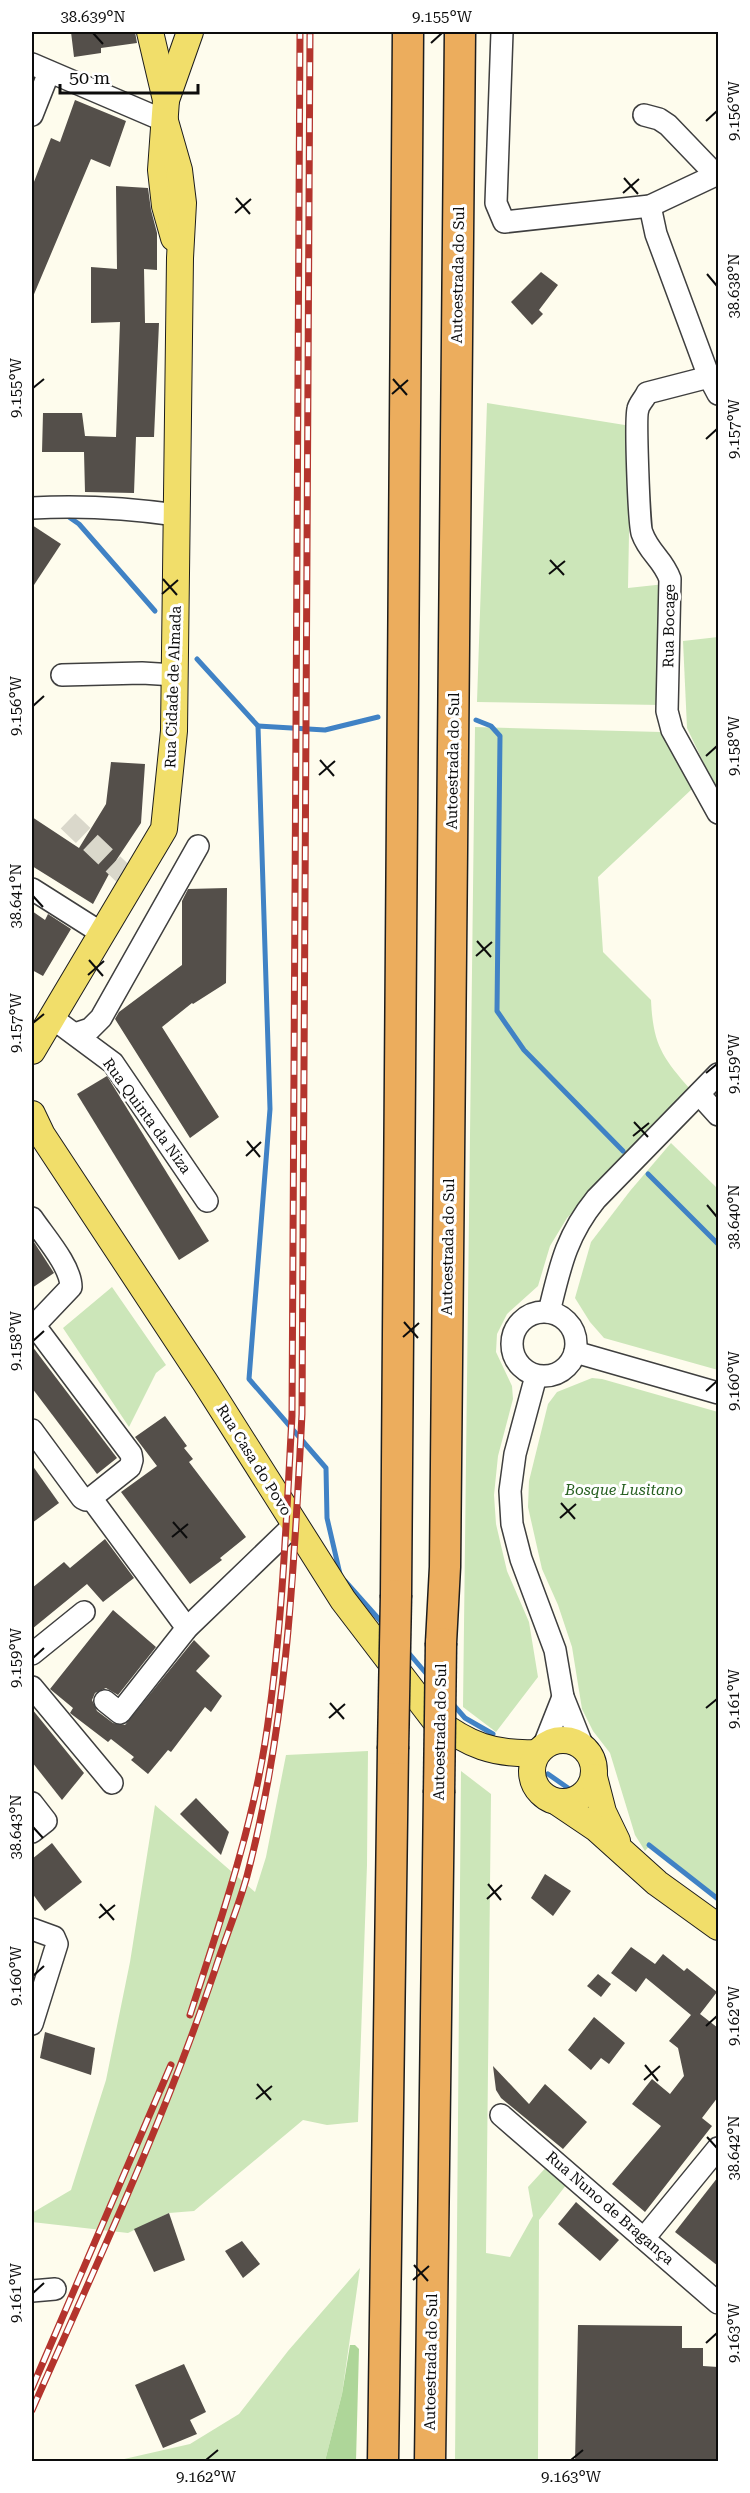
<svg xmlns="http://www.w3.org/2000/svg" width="750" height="2493" font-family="'Roboto Serif',serif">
	<rect width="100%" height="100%" fill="#fefced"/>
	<g fill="#cce6b9">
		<path d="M 487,403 L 631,426 L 628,588 L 665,584 L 661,705 L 477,702 Z"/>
		<path d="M 718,637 L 718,793 L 687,728 L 683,641 Z"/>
		<path d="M 475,727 L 661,732 L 692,789 L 598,877 L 603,952 L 651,1000 C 653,1043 661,1056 690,1089 L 567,1218 L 550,1246 L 538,1286 L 507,1314 L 497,1334 L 496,1352 L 512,1386 L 513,1399 L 498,1456 L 494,1495 L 496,1524 L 507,1571 L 529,1622 L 538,1677 L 496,1732 L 463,1707 Z"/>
		<path d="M 671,1143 L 718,1189 L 718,1370 L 604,1338 L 590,1322 L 575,1298 L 591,1242 L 630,1191 Z"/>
		<path d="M 112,1287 L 166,1365 L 156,1373 L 129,1427 L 63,1328 Z"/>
		<path d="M 592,1378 L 602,1379 L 718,1412 L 718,1897 L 651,1844 L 645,1851 L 635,1835 L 610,1753 L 593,1731 L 582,1709 L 572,1647 L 558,1605 L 542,1569 L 528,1507 L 529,1481 L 548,1404 L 557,1392 Z"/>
		<path d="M 368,1751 L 367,1865 L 358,2122 L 327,2125 L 303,2120 L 194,2211 L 169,2213 L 128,2233 L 32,2222 L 32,2213 L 71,2190 L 106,2080 L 130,1962 L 155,1805 L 255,1892 L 266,1857 L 286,1755 Z"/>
		<path d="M 461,1771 L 491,1794 L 486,2253 L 510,2257 L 533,2216 L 528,2187 L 550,2163 L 570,2180 L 539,2220 L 538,2461 L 455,2462 Z"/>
		<path d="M 360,2268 L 342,2394 L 325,2461 L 111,2462 L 190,2444 L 239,2414 L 288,2351 Z"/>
	</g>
	<path fill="#aed699" d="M 350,2345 L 355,2345 L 359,2349 L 356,2461 L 325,2461 L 342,2394 Z"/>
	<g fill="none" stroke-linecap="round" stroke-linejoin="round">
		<g stroke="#4082c5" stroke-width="5">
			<path d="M 66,515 L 79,524 L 155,611"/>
			<path d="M 197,659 L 258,726 L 270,1109 L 249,1379 L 326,1468 L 327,1518 L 340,1574"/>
			<path d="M 476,720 L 491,726 L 500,736 L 497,1011 L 524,1050 L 623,1151"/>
			<path d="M 258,726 L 325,730 L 378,717"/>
			<path d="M 648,1174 L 718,1244"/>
			<path d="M 345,1581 L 385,1626"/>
			<path d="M 407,1651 L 430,1678"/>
			<path d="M 450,1701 L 465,1718 L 493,1734"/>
			<path d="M 548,1774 L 568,1788"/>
			<path d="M 649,1845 L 718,1899"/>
		</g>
	</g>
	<g fill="#544f4a">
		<path d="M 71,32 L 135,32 L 137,43 L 101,48 L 101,53 L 74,57 Z"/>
		<path d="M 75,100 L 126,121 L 110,167 L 91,159 L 32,299 L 32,187 L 51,138 L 60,142 Z"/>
		<path d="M 116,186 L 148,188 L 151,210 L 157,233 L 157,270 L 144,269 L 145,323 L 159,323 L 154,437 L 136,437 L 134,493 L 85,492 L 84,452 L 42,452 L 43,413 L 82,413 L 85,436 L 116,437 L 120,322 L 91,323 L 91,267 L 117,269 Z"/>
		<path d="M 541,272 L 558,285 L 539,310 L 543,314 L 532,325 L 511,302 Z"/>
		<path d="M 32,525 L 61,544 L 32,588 Z"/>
		<path d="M 111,762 L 145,764 L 141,823 L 117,859 L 93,904 L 32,866 L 32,817 L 79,848 L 106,804 Z"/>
		<path d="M 227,888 L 226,983 L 193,1004 L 192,1003 L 162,1027 L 219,1117 L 190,1138 L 115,1019 L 119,1012 L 182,965 L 182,901 L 188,889 Z"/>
		<path d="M 32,911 L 45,920 L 48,914 L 71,929 L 43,976 L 32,970 Z"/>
		<path d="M 107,1076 L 209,1241 L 179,1260 L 77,1094 Z"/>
		<path d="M 32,1239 L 54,1273 L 32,1288 Z"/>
		<path d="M 32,1346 L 117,1458 L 97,1474 L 32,1388 Z"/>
		<path d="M 165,1416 L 187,1446 L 184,1448 L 193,1459 L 189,1462 L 246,1537 L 220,1558 L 222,1560 L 190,1584 L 121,1492 L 157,1466 L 135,1437 Z"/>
		<path d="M 32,1465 L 59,1503 L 32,1523 Z"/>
		<path d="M 105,1539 L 134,1578 L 103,1602 L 87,1584 L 32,1629 L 32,1588 L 64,1562 L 70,1568 Z"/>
		<path d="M 113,1610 L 156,1647 L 118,1695 L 106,1688 L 95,1693 L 92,1700 L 97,1711 L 113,1723 L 125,1725 L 194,1640 L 210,1656 L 196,1671 L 222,1696 L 211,1712 L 205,1707 L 171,1752 L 168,1750 L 148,1774 L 131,1760 L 134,1757 L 111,1739 L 108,1742 L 70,1713 L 73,1708 L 50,1689 Z"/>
		<path d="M 32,1709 L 84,1773 L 62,1800 L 32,1762 Z"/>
		<path d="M 196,1798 L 229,1832 L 221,1855 L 180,1814 Z"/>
		<path d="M 52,1843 L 82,1882 L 45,1911 L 32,1893 L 32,1859 Z"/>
		<path d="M 545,1874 L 571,1891 L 553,1916 L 531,1898 Z"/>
		<path d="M 631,1947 L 655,1964 L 663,1954 L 684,1971 L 687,1968 L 717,1992 L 700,2014 L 718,2028 L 718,2097 L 702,2118 L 712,2126 L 645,2212 L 612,2184 L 661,2126 L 632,2104 L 652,2079 L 670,2094 L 684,2076 L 678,2048 L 669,2041 L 691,2015 L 646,1978 L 636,1992 L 611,1973 Z"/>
		<path d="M 598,1974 L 611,1984 L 601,1997 L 587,1986 Z"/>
		<path d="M 594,2017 L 625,2043 L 609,2064 L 601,2058 L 591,2070 L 568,2050 Z"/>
		<path d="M 45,2032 L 95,2048 L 91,2075 L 40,2058 Z"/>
		<path d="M 493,2066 L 529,2104 L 545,2084 L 587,2122 L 563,2149 L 501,2098 L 496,2090 Z"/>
		<path d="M 718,2177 L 718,2266 L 675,2232 Z"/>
		<path d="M 576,2202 L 619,2240 L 600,2261 L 558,2224 Z"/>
		<path d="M 169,2213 L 185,2260 L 154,2272 L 134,2229 Z"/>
		<path d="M 242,2241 L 260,2264 L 243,2278 L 225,2251 Z"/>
		<path d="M 578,2325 L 682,2326 L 682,2348 L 703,2348 L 703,2366 L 718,2367 L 718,2462 L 575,2462 Z"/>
		<path d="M 184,2364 L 206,2412 L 190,2420 L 197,2434 L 163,2448 L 135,2385 Z"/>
	</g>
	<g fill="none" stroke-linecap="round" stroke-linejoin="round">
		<path stroke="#dad8cb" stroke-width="21" stroke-dasharray="21 10" stroke-linecap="butt" d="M 68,821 L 133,883"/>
		<defs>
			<g id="minor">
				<path d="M 502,32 L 496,203 L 504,222 L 650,206 L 718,174"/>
				<path d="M 32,64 L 165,121"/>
				<path d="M 32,115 L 49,72"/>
				<path d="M 644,115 L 659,119 L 668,125 L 716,175"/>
				<path d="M 650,206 L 656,234 L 709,377 L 718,394"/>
				<path d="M 709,377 L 647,393 C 645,398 639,404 638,409 C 635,417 639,526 642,533 C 649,553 663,559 670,579 L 667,711 L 672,730 L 718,813"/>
				<path d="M 32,508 C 81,505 128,508 177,515"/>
				<path d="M 62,675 L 142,673 L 175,675"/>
				<path d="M 32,889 L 103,934"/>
				<path d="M 51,1017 L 113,1063 L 207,1201"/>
				<path d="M 75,1034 L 90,1029 L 101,1018 L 198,846"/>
				<path d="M 699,1094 L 718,1115"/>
				<path d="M 32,1218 C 44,1236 71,1266 71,1287 L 32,1328"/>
				<circle cx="544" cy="1344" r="32"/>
				<path d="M 549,1312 C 560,1267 566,1236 596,1199 L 718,1074"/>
				<path d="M 32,1322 L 131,1454 L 132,1460 L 130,1467 L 91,1498"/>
				<path d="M 575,1352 L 718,1393"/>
				<path d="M 536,1376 L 515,1454 L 510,1491 L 512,1524 L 521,1559 L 555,1650 L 563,1697 L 583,1747"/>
				<path d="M 32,1430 L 82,1498 L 86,1500 L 91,1498"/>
				<path d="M 91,1498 L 187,1628"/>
				<path d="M 32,1654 L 84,1612"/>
				<path d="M 32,1687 L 112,1783"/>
				<path d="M 105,1701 L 120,1713 L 187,1628 L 295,1524"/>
				<path d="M 544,1745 L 563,1697"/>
				<path d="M 32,1803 L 46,1821 L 32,1832"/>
				<path d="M 32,1929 L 54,1937 L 57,1944 L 32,2024"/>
				<path d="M 501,2115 L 718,2303"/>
				<path d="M 645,2237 L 718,2148"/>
				<path d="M 32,2291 L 55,2289"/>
			</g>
			<g id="major">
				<path d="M 150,32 L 166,100 L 161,170 L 165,206 L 174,238"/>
				<path d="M 166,100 L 190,32"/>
				<path d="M 32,1051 L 164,829 L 174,731 L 180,258 L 183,203 L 179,170 L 165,121"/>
				<path d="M 32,1114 L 42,1135 L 205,1382 L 343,1600 L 434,1719 C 468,1745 494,1755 537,1753"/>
				<circle cx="563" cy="1771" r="31"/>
				<path d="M 594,1777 L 603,1812 L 617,1841"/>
				<path d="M 557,1802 L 597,1829 L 657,1883 L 718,1927"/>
			</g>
			<g id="highway">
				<path d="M 396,1595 L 408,32"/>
				<path d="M 441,1643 L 445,1567 L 460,32"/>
				<path d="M 383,2462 L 393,1749"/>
				<path d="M 430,2462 L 439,1793"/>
			</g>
		</defs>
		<use href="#minor" stroke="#3f3f3f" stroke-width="24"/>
		<use href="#major" stroke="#1d1d1d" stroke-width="28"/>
		<use href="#highway" stroke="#1d1d1d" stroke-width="33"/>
		<use href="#minor" stroke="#fff" stroke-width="21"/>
		<use href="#major" stroke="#f1de6a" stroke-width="26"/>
		<use href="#highway" stroke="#ecad5d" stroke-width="30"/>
		<defs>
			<g id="rail">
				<path d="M 190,2015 C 219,1925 250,1836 265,1743 C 282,1635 286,1525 292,1416 L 300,32"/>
				<path d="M 32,2388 L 171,2065"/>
				<path d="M 32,2410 C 96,2265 164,2121 215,1970 C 225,1939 238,1908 247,1876 C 287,1725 294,1569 302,1414 L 310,32"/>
			</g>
		</defs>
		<use href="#rail" stroke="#b4342d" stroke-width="7"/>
		<use href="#rail" stroke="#fff" stroke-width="4.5" stroke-dasharray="14" stroke-linecap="butt"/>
		<defs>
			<g id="highway-bridge">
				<path d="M 393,1749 L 396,1595"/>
				<path d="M 439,1793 L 441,1643"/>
			</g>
		</defs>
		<use href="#highway-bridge" stroke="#1d1d1d" stroke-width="33" stroke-linecap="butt"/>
		<use href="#highway-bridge" stroke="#ecad5d" stroke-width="30"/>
	</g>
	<path fill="none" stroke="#0c0c0c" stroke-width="2" d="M 93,33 L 103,44M 431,43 L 442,33M 706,121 L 717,111M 624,178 L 638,194M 623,193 L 639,179M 236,198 L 250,214M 235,213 L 251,199M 707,274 L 717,286M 393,379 L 407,395M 33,388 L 44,379M 392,394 L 408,380M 706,439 L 717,429M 550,560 L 564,575M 549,574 L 565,561M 163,579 L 177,595M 162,594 L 178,580M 33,706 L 44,696M 706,756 L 717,746M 320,760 L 334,776M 319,775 L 335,761M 33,896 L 43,907M 477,941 L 491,957M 476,956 L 492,942M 89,960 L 103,976M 88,975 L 104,961M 33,1023 L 44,1014M 706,1073 L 717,1064M 634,1122 L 648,1137M 633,1136 L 649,1123M 247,1141 L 260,1157M 246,1156 L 261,1142M 707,1205 L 717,1217M 404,1322 L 418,1338M 403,1337 L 419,1323M 33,1341 L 44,1331M 706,1391 L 717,1381M 561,1503 L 575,1519M 560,1518 L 576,1504M 173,1522 L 187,1538M 172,1537 L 188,1524M 33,1658 L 44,1648M 330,1703 L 344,1719M 706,1708 L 717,1699M 329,1718 L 345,1704M 33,1827 L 43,1838M 488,1884 L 501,1900M 487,1899 L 502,1885M 100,1904 L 114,1920M 99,1918 L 115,1905M 33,1976 L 44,1966M 706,2026 L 717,2016M 645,2065 L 658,2081M 644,2080 L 660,2066M 257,2084 L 271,2100M 256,2099 L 272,2086M 707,2137 L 717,2148M 414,2265 L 428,2281M 413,2280 L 429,2266M 33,2293 L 44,2283M 706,2343 L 717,2333M 206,2460 L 218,2450M 571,2460 L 583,2450"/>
	<g text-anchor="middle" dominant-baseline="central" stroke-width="6" stroke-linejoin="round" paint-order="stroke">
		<g font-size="15" fill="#0c0c0c" stroke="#fff">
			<text transform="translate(458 275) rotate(-89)">Autoestrada do Sul</text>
			<text transform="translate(669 626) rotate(-89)">Rua Bocage</text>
			<text transform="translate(173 687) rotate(-88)">Rua Cidade de Almada</text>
			<text transform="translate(453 761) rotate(-89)">Autoestrada do Sul</text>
			<text transform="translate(147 1116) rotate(54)">Rua Quinta da Niza</text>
			<text transform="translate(448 1247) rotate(-89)">Autoestrada do Sul</text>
			<text transform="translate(254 1460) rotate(58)">Rua Casa do Povo</text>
			<text transform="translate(440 1732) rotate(-89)">Autoestrada do Sul</text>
			<text transform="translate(610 2208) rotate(41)">Rua Nuno de Bragança</text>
			<text transform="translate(431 2362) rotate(-89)">Autoestrada do Sul</text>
		</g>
		<g font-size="15" font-style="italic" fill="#276021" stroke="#fff">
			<text x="624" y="1490">Bosque Lusitano</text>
		</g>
	</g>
	<rect width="750" height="2493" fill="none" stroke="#ffffff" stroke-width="66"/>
	<path d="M60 84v9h138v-9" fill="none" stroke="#0c0c0c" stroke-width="3"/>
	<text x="69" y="84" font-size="18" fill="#0c0c0c" stroke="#ffffff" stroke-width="4.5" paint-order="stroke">50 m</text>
	<rect x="33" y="33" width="684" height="2427" fill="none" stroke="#0c0c0c" stroke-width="2"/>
	<g font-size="15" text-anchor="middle" fill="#0c0c0c">
		<text x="93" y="22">38.639°N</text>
		<text x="442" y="22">9.155°W</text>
		<text transform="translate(734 111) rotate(-90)" y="5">9.156°W</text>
		<text transform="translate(734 286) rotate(-90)" y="5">38.638°N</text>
		<text transform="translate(16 388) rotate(-90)" y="5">9.155°W</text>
		<text transform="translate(734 429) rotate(-90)" y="5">9.157°W</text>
		<text transform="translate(16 706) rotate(-90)" y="5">9.156°W</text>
		<text transform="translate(734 746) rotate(-90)" y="5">9.158°W</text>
		<text transform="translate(16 896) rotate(-90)" y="5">38.641°N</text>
		<text transform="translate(16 1023) rotate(-90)" y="5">9.157°W</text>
		<text transform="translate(734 1064) rotate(-90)" y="5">9.159°W</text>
		<text transform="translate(734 1217) rotate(-90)" y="5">38.640°N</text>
		<text transform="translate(16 1341) rotate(-90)" y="5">9.158°W</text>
		<text transform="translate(734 1381) rotate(-90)" y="5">9.160°W</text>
		<text transform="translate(16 1658) rotate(-90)" y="5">9.159°W</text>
		<text transform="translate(734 1699) rotate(-90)" y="5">9.161°W</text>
		<text transform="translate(16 1827) rotate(-90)" y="5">38.643°N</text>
		<text transform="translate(16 1976) rotate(-90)" y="5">9.160°W</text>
		<text transform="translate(734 2016) rotate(-90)" y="5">9.162°W</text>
		<text transform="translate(734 2148) rotate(-90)" y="5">38.642°N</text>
		<text transform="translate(16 2293) rotate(-90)" y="5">9.161°W</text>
		<text transform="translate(734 2333) rotate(-90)" y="5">9.163°W</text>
		<text x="206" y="2482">9.162°W</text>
		<text x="571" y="2482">9.163°W</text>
	</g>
</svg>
